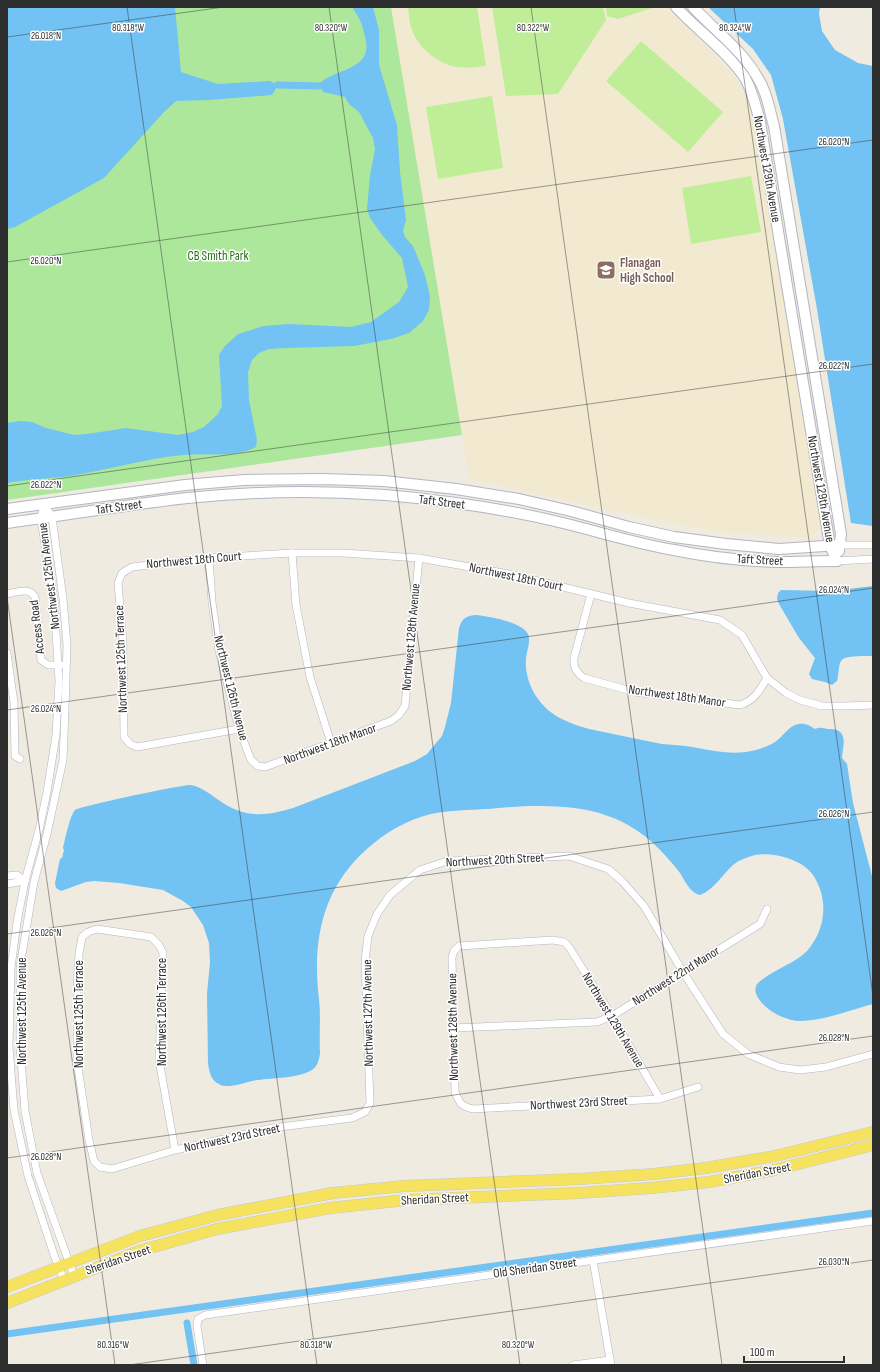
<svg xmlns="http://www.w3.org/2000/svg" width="880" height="1372" font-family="'Sofia Sans Condensed',sans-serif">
	<rect width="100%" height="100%" fill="#efebe1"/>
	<path fill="#f1ead0" d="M 391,7 L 670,7 L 736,78 L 751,104 L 821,526 L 810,538 L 719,532 L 604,509 L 469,479 Z"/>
	<path fill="#ade79c" d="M 7,7 L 391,7 L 462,435 L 7,500 Z"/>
	<g fill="#c0ee98">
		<path d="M 416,7 L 477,7 L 486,66 C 475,67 463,69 452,66 C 434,61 416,45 411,27 C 409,21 409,14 408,8 Z"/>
		<path d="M 492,7 L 603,7 L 606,20 L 558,94 L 506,96 Z"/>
		<path d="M 606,7 L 655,7 L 618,19 L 607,16 Z"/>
		<path d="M 641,41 L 723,112 L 688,152 L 606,81 Z"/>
		<path d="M 492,96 L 503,168 L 438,179 L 426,107 Z"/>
		<path d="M 751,176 L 761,232 L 691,244 L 682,188 Z"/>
	</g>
	<g fill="#72c2f3">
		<path d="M 7,7 L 175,7 L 181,72 L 218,84 L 270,81 L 278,85 L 272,95 L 209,100 L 176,101 L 164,112 L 104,178 L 15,227 L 7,229 Z"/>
		<path d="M 352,7 L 373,7 L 379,30 L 379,65 L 397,125 L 400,172 L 406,220 L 403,231 L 405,237 L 413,246 L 425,275 L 430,296 L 429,310 L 423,321 L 409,333 L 391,339 L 354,346 L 286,348 L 269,349 L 259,353 L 252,360 L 248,372 L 249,400 L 257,440 L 256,447 C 235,458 207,453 184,455 C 146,458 109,470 70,476 C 49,479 28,479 7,483 L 7,423 L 20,421 L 32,422 L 46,428 L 74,435 L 87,434 L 126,428 L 178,435 L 193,432 L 204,427 L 218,414 L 222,406 L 219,355 L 224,347 L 238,334 L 264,326 L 289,324 L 351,327 L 371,322 L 399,302 L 408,287 L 402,258 L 382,235 L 370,218 L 367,209 L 370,175 L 375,149 L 373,138 L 359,112 L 349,104 L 345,97 L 323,92 L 321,86 L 321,82 C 339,68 374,69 365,37 C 362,23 360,19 352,7 Z"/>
		<path d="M 708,7 L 820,7 L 819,14 L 822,31 L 835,50 L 858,63 L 873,66 L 873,526 L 851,523 L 817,309 L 783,119 L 771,75 L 753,49 Z"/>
		<path d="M 873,586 L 873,656 C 866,656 844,655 841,661 C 838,666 839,675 837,681 L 832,685 L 825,682 L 812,679 L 809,674 L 815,658 L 799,638 L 779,604 L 777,599 L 778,593 L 781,590 L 830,591 Z"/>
		<path d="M 475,615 C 488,616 522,622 528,634 C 531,641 527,650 526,658 C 524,683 539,708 562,719 C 579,728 599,731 618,735 C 632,738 647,741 662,744 C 670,745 678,745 686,746 C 705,749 728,755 746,752 C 755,751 767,747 775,742 C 783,737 789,725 799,724 C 806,723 810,726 815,729 C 821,726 825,729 830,729 C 849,729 843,746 842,758 L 847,764 L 853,803 L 873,880 L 873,1004 C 851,1010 822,1021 801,1021 C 787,1021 771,1013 762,1003 C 757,997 753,991 757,984 C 770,971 796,963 807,951 C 826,929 829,899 813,875 C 802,859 773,852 755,855 C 747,857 739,860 733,865 C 724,873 711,893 699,895 C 689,891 685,881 680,873 C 674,865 667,857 660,850 C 648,837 632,826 616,819 C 578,802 528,805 488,809 C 469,810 449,810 431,814 C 407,820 386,832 368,848 C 322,888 312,941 319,999 C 321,1017 319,1035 320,1053 C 319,1061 317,1068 310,1071 C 298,1078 272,1078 258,1080 C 248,1081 238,1086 228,1086 C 225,1086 221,1086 219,1084 C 211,1081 209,1071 208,1063 L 207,994 L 210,962 L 209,943 L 203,925 L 191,907 L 183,901 L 163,890 L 119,883 L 94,881 L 86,882 L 61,891 L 56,888 L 55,883 L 60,859 L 62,858 L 64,850 L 63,848 C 65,840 70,815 75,810 C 81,806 184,784 191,785 C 204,788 212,796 223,803 C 246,818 267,816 293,808 L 415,761 L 427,754 L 436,743 L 442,736 L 445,727 L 451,703 L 459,628 C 462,619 465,616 475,615 Z"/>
	</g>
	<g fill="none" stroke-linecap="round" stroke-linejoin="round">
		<g stroke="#72c2f3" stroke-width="7">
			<path d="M 278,85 L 321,86"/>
			<path d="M 187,1323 L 194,1365"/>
			<path d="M 7,1334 L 873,1213"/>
		</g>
		<defs>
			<g id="street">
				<path d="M 44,504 L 41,519 L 54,601 L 59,681 L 56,735 L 47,792 L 39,830 L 25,881 L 17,922 L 11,968 L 9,1047 L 14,1110 L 28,1176 L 54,1255 L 64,1280"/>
				<path d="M 44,504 L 52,517 L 63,599 L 67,645 L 65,710 L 63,760 L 47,834 L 34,882 L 20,967 L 20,1046 L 25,1111 L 37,1173 L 74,1276"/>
				<path d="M 840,545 L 873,545"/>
				<path d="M 292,553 L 296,605 L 310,677 L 331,743"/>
				<path d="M 209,558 L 212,602 L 219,651 L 239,729 L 251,760 L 258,766 L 265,767 L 391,721 L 399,715 L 405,706 L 419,558"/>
				<path d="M 837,561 L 873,559"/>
				<path d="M 7,594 C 17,592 30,587 35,597 L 41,660 L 48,665 L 61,665"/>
				<path d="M 591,594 L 574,658 C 573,667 576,672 584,678 L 635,692 L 740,705 C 754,701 760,690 767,678"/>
				<path d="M 7,653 L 14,703 L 15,756 L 20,759"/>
				<path d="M 239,729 L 137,747 L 130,744 L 124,737 L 123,642 L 118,583 L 122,573 L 132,567 L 209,558 L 292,553 L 343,553 L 419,558 L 509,574 L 629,603 L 720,620 L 742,635 L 767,678 L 786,693 L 800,700 L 822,706 L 845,706 L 873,705"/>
				<path d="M 7,876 L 17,875 L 25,881"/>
				<path d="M 7,884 L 25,881"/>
				<path d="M 453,1028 L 597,1022 L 612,1016 L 760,924 L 767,909"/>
				<path d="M 660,1099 L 612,1016 L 569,947 L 564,942 L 553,940 L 459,946 L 454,951 L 452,957 L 455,1092 C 460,1103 460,1106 473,1109 L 660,1099 L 698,1087"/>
				<path d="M 175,1150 L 159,1060 L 163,953 L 159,945 L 151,937 L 97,929 L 88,932 L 82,937 L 79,954 L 77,988 L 77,1061 L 89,1140 L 94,1161 L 100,1167 L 112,1169 L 175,1150 L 272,1128 L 352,1118 L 365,1112 L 370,1103 L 365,961 L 368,936 L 377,914 L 390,895 L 420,870 L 447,861 L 569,856 L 608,869 L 622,881 L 644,906 L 683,972 L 723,1034 L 748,1054 L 779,1067 L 800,1070 L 826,1067 L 873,1054"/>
				<path d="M 593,1260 L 611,1365"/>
				<path d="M 203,1365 L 197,1326 L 198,1319 L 205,1315 L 873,1221"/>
				<path d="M 573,1365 L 610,1360"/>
			</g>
			<g id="secondary">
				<path d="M 676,7 C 697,30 728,52 745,78 C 753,92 756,107 760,122 L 830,546 L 837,561"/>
				<path d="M 693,7 C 719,35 751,56 765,93 C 769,104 771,116 774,126 L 841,534 L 839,551"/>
				<path d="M 7,509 L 185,485 L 244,480 L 322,479 L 384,481 L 456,489 L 519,499 L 571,511 L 629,527 L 674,537 L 726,544 L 779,549 L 840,545"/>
				<path d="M 7,523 C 67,515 126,505 187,498 C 276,489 367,490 456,503 C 493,508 531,515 567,524 C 603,533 638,544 674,550 C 708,557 743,561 778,562 C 798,562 818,561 837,561"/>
			</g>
			<g id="primary">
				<path d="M 7,1287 L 140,1236 L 218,1215 L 333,1193 L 405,1186 L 579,1179 L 654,1174 L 706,1168 L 775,1156 L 873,1132"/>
				<path d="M 7,1303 L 139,1251 L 217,1229 L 330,1208 L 406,1200 L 578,1193 L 651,1188 L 709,1182 L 774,1170 L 873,1145"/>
			</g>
		</defs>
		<use href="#street" stroke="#b4b5c1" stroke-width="8"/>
		<use href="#secondary" stroke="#b4b5c1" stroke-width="12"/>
		<use href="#primary" stroke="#c9c9c9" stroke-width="12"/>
		<use href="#street" stroke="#fff" stroke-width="7"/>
		<use href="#secondary" stroke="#fff" stroke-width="10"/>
		<use href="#primary" stroke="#f5e360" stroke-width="11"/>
	</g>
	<path fill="none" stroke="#2e2e2e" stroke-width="1" stroke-opacity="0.45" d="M 127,7 L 317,1365M 329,7 L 520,1365M 531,7 L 722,1365M 734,7 L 873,996M 7,37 L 224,7M 7,262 L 873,140M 7,486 L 873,364M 7,597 L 115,1365M 7,710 L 873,588M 7,934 L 873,812M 7,1158 L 873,1036M 129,1365 L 873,1260"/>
	<defs>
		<symbol id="school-square" viewBox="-11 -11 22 22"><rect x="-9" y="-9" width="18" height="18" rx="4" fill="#8d6e63" stroke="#fff"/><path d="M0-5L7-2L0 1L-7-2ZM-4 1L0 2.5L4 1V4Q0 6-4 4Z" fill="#fff"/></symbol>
	</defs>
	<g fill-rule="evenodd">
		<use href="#school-square" x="595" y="259" width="22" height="22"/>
	</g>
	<g text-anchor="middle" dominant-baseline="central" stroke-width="3" stroke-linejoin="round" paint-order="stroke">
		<g font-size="13" fill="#2e2e2e" stroke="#fff">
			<text transform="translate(767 169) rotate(80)">Northwest 129th Avenue</text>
			<text transform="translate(821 489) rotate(80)">Northwest 129th Avenue</text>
			<text transform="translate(442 502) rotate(7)">Taft Street</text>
			<text transform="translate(119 507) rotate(-8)">Taft Street</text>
			<text transform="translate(194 560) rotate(-5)">Northwest 18th Court</text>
			<text transform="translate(760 560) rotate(3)">Taft Street</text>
			<text transform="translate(49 576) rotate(-97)">Northwest 125th Avenue</text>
			<text transform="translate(516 577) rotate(12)">Northwest 18th Court</text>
			<text transform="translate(37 627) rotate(-97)">Access Road</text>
			<text transform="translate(411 637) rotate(-85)">Northwest 128th Avenue</text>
			<text transform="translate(121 659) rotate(-92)">Northwest 125th Terrace</text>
			<text transform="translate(231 688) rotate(76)">Northwest 126th Avenue</text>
			<text transform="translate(677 696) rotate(8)">Northwest 18th Manor</text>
			<text transform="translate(330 744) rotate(-20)">Northwest 18th Manor</text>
			<text transform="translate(495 860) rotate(-3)">Northwest 20th Street</text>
			<text transform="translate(676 976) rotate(-32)">Northwest 22nd Manor</text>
			<text transform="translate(22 1011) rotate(-90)">Northwest 125th Avenue</text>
			<text transform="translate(162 1012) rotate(-90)">Northwest 126th Terrace</text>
			<text transform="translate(368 1013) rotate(-91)">Northwest 127th Avenue</text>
			<text transform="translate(79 1014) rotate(-90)">Northwest 125th Terrace</text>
			<text transform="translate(613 1020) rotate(59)">Northwest 129th Avenue</text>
			<text transform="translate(453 1027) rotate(-91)">Northwest 128th Avenue</text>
			<text transform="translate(579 1103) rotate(-3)">Northwest 23rd Street</text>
			<text transform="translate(232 1138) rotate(-12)">Northwest 23rd Street</text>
			<text transform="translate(757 1173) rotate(-11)">Sheridan Street</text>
			<text transform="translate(435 1199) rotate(-3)">Sheridan Street</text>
			<text transform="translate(118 1260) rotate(-19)">Sheridan Street</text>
			<text transform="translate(535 1268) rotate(-8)">Old Sheridan Street</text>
		</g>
		<g font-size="13" fill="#217019" stroke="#fff">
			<text x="218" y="256">CB Smith Park</text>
		</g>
		<g font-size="13" font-weight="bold" fill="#785e54" stroke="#fff" text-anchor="start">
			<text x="620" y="263">Flanagan<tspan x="620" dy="15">High School</tspan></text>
		</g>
	</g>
	<g font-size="10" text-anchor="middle" fill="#2e2e2e" stroke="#fff" stroke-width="3" stroke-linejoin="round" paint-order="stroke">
		<text x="128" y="31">80.318°W</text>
		<text x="331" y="31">80.320°W</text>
		<text x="533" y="31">80.322°W</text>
		<text x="735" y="31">80.324°W</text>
		<text x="46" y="39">26.018°N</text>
		<text x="834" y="145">26.020°N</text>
		<text x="46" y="264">26.020°N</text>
		<text x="834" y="369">26.022°N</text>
		<text x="46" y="488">26.022°N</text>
		<text x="834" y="593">26.024°N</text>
		<text x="46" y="712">26.024°N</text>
		<text x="834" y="817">26.026°N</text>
		<text x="46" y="936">26.026°N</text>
		<text x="834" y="1041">26.028°N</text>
		<text x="46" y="1160">26.028°N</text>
		<text x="834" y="1265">26.030°N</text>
		<text x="113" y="1348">80.316°W</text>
		<text x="316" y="1348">80.318°W</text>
		<text x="518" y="1348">80.320°W</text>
	</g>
	<rect width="880" height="1372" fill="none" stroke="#2e2e2e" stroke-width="16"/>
	<path d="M744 1356v6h100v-6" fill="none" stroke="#2e2e2e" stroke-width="2"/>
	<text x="750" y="1356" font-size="12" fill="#2e2e2e" stroke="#ffffff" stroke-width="3" paint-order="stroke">100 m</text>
</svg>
